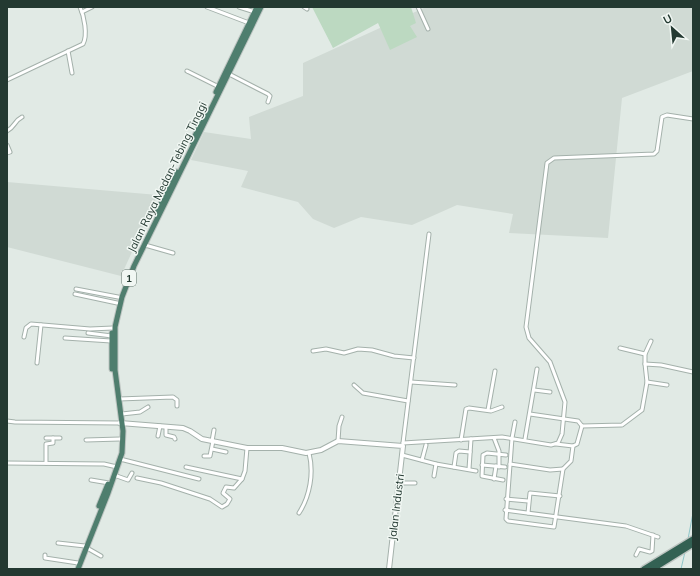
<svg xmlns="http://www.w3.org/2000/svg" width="700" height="576" font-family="Mulish,sans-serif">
	<rect width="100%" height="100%" fill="#e1eae5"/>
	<g fill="#d0dad4">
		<path d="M 426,7 L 693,7 L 693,71 L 622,98 L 608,238 L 509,233 L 513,214 L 457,205 L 412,225 L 361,217 L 334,228 L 313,219 L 298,202 L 241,187 L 248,171 L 191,160 L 204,132 L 251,139 L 249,117 L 303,96 L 303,63 Z"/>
		<path d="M 7,182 L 158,195 L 121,276 L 7,247 Z"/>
	</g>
	<path fill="#bcd9c1" d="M 312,7 L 411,7 L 416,23 L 410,26 L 417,37 L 390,50 L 378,23 L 333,48 Z"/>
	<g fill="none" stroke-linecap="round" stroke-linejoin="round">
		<g stroke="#8fc6c9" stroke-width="1">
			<path d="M 688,539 L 693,513"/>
			<path d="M 681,569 L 685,552"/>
		</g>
		<defs>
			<g id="minor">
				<path d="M 207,7 L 249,23"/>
				<path d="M 239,7 L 255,12"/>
				<path d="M 304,7 L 307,9"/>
				<path d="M 418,7 L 428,29"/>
				<path d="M 82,12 L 92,7"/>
				<path d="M 68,51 L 72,73"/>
				<path d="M 187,71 L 219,87"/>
				<path d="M 229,74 L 268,94 L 270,96 L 268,102"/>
				<path d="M 7,80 L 83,44 C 88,35 84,16 80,7"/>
				<path d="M 7,131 C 15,127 14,121 22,117"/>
				<path d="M 7,145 L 10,152 L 7,153"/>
				<path d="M 145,245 L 173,253"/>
				<path d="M 76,289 L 118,297"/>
				<path d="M 75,294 L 117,303"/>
				<path d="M 88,333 L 112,336"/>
				<path d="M 24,337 L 26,328 L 31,324 L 90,329 L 113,328"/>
				<path d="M 65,338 L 111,341"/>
				<path d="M 620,348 L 645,354"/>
				<path d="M 313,351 L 326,349 L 344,353 L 358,349 L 372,350 L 394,356 L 414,358"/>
				<path d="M 37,363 L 41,325"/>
				<path d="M 645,364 L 645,354 L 651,341"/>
				<path d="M 411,382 L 455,385"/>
				<path d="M 647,382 L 667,385"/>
				<path d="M 354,385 L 363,393 L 408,401"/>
				<path d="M 534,390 L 550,392"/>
				<path d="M 119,399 L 173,397 L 177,400 L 177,406"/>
				<path d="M 488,410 L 495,371"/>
				<path d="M 122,414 L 140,412 L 148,407"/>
				<path d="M 530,414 L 578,421 L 582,426"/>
				<path d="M 7,421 L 15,422 L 120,423"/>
				<path d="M 515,422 L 512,438 L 506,519 L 508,521 L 554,527 L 563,469 L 571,461 L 573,446 L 577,444 L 582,426"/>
				<path d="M 582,426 L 622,425 L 642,410 L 647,382 L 645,364 L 661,365 L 693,372"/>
				<path d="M 166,427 L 166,435 L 174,437 L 175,439"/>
				<path d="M 158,436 L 160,426"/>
				<path d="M 46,438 L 53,438"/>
				<path d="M 494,438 L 499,451 L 499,467"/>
				<path d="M 525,439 L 537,369"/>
				<path d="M 86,440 L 120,439"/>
				<path d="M 461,440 L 466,409 L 469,408 L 491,411 L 502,407"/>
				<path d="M 212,441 L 214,430"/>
				<path d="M 338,441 L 339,426 L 342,417"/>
				<path d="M 403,443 L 502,437 L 551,445 L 558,443 L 562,434 L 565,402 L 550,362 L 529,338 L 526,327 L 547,163 L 554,158 L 654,154 L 657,151 L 662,117 L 667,115 L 693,119"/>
				<path d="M 403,443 L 429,234"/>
				<path d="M 556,444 L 573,446"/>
				<path d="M 212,449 L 226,452"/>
				<path d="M 402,455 L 436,464 L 476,471"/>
				<path d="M 204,456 L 210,456 L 213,441"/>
				<path d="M 120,459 L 199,479"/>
				<path d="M 422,460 L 426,445"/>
				<path d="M 7,463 L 104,464 L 117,467"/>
				<path d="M 46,463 L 46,444 L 53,443 L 53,438 L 60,438"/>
				<path d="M 510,464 L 550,470 L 563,469"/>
				<path d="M 482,465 L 505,467"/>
				<path d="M 186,467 L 242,479 L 245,471 L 247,448"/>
				<path d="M 454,467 L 456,453 L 459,451 L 470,452"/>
				<path d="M 469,469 L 471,439"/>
				<path d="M 114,475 L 128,480 L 132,473"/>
				<path d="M 434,476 L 436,464"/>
				<path d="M 137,478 L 161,483 L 210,499 L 222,507 L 227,504 L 230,499 L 223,493 L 226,487 L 234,488 L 242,479"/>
				<path d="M 494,479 L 496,466"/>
				<path d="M 91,480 L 109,483"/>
				<path d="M 503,480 L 482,476 L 483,455 L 487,453 L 506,455"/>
				<path d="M 399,483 L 415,483"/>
				<path d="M 506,499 L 528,501"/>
				<path d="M 505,510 L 626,526 L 658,537"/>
				<path d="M 299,513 C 310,496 314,473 309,453"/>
				<path d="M 528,513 L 530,493 L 560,496"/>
				<path d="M 58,543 L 85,546"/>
				<path d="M 87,548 L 101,556"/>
				<path d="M 45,555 L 45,558 L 78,563"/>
				<path d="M 636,555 L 639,549 L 650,552 L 652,551 L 653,535"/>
			</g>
			<path id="tertiary" d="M 120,423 L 183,428 L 190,431 L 202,439 L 247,448 L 282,448 L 306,453 L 321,450 L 338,441 L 403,446 L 389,569"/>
			<g id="trunk">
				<path d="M 216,92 L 257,7"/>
				<path d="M 192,142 L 206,113"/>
				<path d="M 156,214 L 177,172"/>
				<path d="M 112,369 L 112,333"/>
				<path d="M 99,506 L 108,484"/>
				<path d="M 78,569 L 108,493 L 122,453 L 123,431 L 115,370 L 115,327 L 122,297 L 134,266 L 261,7"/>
			</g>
			<g id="motorway">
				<path d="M 644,569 L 693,539"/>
				<path d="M 653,569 L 693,544"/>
			</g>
		</defs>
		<use href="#minor" stroke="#a4b1ab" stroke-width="5"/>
		<use href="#tertiary" stroke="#a4b1ab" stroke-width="6"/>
		<use href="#trunk" stroke="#bdc4c1" stroke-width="7"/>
		<use href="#motorway" stroke="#bdc4c1" stroke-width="8"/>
		<use href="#minor" stroke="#fff" stroke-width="3"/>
		<use href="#tertiary" stroke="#fff" stroke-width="4"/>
		<use href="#trunk" stroke="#4f7e6e" stroke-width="5"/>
		<use href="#motorway" stroke="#336153" stroke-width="5.5"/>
	</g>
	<g text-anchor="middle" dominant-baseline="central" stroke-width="3" stroke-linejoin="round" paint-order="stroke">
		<rect fill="#f1f7f3" stroke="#61726b" stroke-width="1" x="122" y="270" width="14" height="16" rx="3"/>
		<g font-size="10" font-weight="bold" fill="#233931">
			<text x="129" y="278">1</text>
		</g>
		<g font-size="11" fill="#233931" stroke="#f1f7f3">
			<text transform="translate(167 177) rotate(-64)">Jalan Raya Medan-Tebing Tinggi</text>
			<text transform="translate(396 507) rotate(-83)">Jalan Industri</text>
		</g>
	</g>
	<rect width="700" height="576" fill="none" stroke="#233931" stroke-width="16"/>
	<g transform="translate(672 28) rotate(333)" stroke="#f1f7f3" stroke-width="3" paint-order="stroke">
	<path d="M0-3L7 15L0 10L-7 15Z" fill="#233931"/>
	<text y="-6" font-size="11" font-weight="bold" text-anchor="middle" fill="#233931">U</text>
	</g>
</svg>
